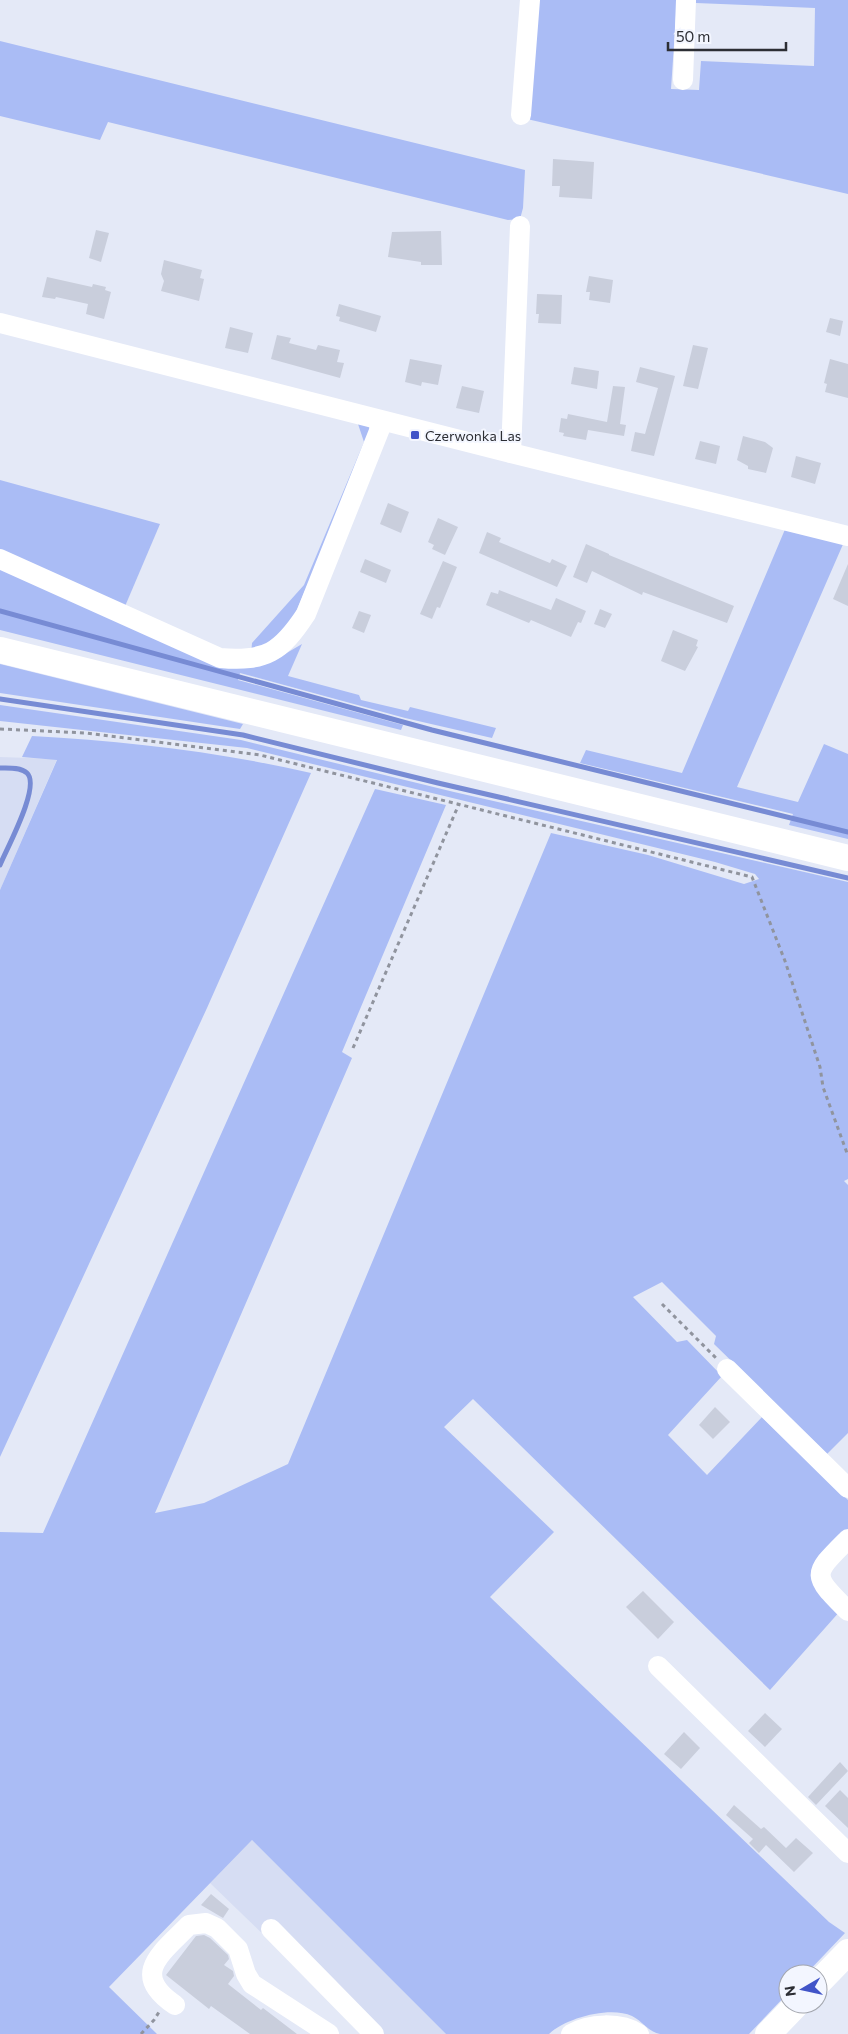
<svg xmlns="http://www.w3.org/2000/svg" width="848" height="2034" font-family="Commissioner,sans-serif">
	<rect width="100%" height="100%" fill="#e4e9f7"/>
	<g fill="#d6ddf3">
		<path d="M 0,757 L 57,759 L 0,890 Z"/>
		<path d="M 252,1840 L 446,2034 L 366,2034 L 210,1883 Z"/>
	</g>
	<g fill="#aabcf5">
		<path d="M 534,0 L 677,0 L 671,89 L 699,90 L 701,61 L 814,66 L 815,8 L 696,3 L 696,0 L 848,0 L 848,194 L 527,119 Z"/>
		<path d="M 0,41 L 525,170 L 523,208 L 520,219 L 508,220 L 108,122 L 100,140 L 0,116 Z"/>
		<path d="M 357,421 L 368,423 L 371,436 L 289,628 L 251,655 L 252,643 L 304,585 L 364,442 Z"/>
		<path d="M 0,480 L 160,524 L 123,611 L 0,555 Z"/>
		<path d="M 786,527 L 844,542 L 737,787 L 798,802 L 824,744 L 848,754 L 848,839 L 789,825 L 793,814 L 580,763 L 586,750 L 682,773 Z"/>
		<path d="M 0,566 L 209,660 L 273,661 L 302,644 L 288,676 L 359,695 L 361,700 L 408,711 L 410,707 L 496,728 L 492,738 L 405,718 L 240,673 L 238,680 L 403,725 L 401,730 L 0,630 Z"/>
		<path d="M 0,664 L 243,724 L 240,729 L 0,693 Z"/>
		<path d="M 0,705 L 241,740 L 454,792 L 848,882 L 848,1179 L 844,1181 L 848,1185 L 848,1433 L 827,1454 L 714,1344 L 716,1336 L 662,1282 L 633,1297 L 677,1342 L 687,1340 L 722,1376 L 668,1435 L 707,1475 L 762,1417 L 848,1500 L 848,1532 L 820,1559 L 841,1610 L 770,1690 L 473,1399 L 444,1427 L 554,1532 L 490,1597 L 829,1922 L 845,1933 L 806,1974 L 788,1974 L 788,1993 L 749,2034 C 720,2034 689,2034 660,2034 C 650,2033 641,2020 632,2016 C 610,2006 566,2018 549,2034 L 446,2034 L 252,1840 L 109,1987 L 157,2034 L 0,2034 L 0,1532 L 43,1533 L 375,789 L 446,805 L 342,1052 L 352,1058 L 155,1513 L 204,1503 L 288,1464 L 551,833 L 648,855 L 744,884 L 759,879 L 755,874 L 715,862 L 247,748 L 0,721 Z"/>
		<path d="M 32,736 C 126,741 220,752 311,773 L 207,1008 L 0,1457 L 0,890 L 57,760 L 22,757 Z"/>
	</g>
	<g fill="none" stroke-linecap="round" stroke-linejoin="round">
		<g stroke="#778bd4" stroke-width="5">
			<path d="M 0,611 L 432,730 L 848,832"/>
			<path d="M 0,699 L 243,735 L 438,783 L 848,878"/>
			<path d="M 0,768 C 8,768 21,767 27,773 C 41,786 7,848 0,865"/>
		</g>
	</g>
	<g fill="#c9cedc">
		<path d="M 553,159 L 594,162 L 592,199 L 559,197 L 560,186 L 552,186 Z"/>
		<path d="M 96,230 L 109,233 L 101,262 L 89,258 Z"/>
		<path d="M 441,231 L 442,265 L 421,265 L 421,262 L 388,257 L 392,232 Z"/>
		<path d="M 164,260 L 202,270 L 200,278 L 204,279 L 199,301 L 161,291 L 164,281 L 161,274 Z"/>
		<path d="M 589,276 L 613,280 L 610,303 L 589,300 L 590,292 L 586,292 Z"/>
		<path d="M 47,277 L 92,287 L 93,284 L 106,287 L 105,290 L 111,292 L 104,319 L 86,314 L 88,304 L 56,297 L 55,299 L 42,297 Z"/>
		<path d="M 537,294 L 562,295 L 561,324 L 538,323 L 539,314 L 536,314 Z"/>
		<path d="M 339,304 L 381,316 L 376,332 L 339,321 L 340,317 L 336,316 Z"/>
		<path d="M 830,318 L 843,321 L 840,336 L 826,332 Z"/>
		<path d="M 230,327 L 253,333 L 248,353 L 225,348 Z"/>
		<path d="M 277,335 L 291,338 L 289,343 L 316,350 L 318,345 L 340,350 L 337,362 L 344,363 L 340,378 L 271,359 Z"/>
		<path d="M 693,345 L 708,348 L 698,389 L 683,386 Z"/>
		<path d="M 410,359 L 442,365 L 438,385 L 422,382 L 421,386 L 405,382 Z"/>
		<path d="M 830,359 L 848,364 L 848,398 L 825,392 L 827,384 L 824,383 Z"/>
		<path d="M 574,367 L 599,371 L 597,389 L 571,384 Z"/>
		<path d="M 640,367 L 675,376 L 654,456 L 631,451 L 635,432 L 645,434 L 658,388 L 636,382 Z"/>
		<path d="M 462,386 L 484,391 L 479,413 L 456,408 Z"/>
		<path d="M 613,386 L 625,387 L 620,424 L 626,425 L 624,436 L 588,430 L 586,440 L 563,436 L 564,433 L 559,432 L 561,418 L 567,419 L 568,414 L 607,422 Z"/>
		<path d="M 743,436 L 765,442 L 773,448 L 766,473 L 748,469 L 748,466 L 737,460 Z"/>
		<path d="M 700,441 L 720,446 L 716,464 L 695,459 Z"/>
		<path d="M 796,456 L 821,463 L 815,484 L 791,477 Z"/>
		<path d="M 388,503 L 409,512 L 401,533 L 380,524 Z"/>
		<path d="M 438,518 L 458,527 L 445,555 L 432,549 L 434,545 L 428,542 Z"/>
		<path d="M 487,532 L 501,538 L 499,542 L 550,563 L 552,559 L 567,566 L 557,587 L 479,553 Z"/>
		<path d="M 586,544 L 609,554 L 609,555 L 734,606 L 727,623 L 643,592 L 642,595 L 592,571 L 587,583 L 573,577 Z"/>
		<path d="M 365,559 L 391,570 L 386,583 L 360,572 Z"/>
		<path d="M 443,561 L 457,567 L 440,608 L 437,607 L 432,619 L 420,614 Z"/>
		<path d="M 848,564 L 848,606 L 833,599 Z"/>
		<path d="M 499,590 L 551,610 L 556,598 L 586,611 L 581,623 L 578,622 L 571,637 L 531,620 L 529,623 L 486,605 L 491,592 L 498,594 Z"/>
		<path d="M 600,609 L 612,614 L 605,628 L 594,624 Z"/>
		<path d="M 359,611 L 371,615 L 364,633 L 352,628 Z"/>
		<path d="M 673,630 L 698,640 L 696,646 L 698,647 L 685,671 L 661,661 Z"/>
		<path d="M 715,1407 L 730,1422 L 713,1439 L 699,1425 Z"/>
		<path d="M 643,1591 L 674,1622 L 658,1639 L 626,1607 Z"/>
		<path d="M 765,1713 L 782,1729 L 765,1747 L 748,1731 Z"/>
		<path d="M 684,1732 L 700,1748 L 681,1769 L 664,1754 Z"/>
		<path d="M 840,1762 L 848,1771 L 816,1805 L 808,1797 Z"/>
		<path d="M 840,1790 L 848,1798 L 848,1828 L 825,1806 Z"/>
		<path d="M 734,1805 L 761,1829 L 764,1827 L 786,1848 L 796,1838 L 813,1853 L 794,1872 L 766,1845 L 759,1853 L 749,1843 L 753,1839 L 726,1815 Z"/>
		<path d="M 211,1894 L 229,1909 L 223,1918 L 201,1905 Z"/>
		<path d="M 204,1935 L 210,1938 L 228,1955 L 229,1959 L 224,1965 L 233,1971 L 234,1976 L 228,1984 L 261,2010 L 263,2008 L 297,2034 L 250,2034 L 211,2006 L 209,2009 L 166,1975 L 196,1936 Z"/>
	</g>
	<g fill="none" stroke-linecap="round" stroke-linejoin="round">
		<g stroke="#90949e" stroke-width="3" stroke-dasharray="4 4" stroke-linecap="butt">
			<path d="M 0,729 L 86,733 L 260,755 L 752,877 L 785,961 L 820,1067 L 823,1087 L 848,1156"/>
			<path d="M 353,1048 L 459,804"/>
			<path d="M 662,1304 L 716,1358"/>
			<path d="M 141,2034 L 154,2020 L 159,2012"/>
		</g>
		<g stroke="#fff" stroke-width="20">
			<path d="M 683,80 L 686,0"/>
			<path d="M 521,115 L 530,0"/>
			<path d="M 0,323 L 511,453 L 848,536"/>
			<path d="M 511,453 L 520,226"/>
			<path d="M 0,559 L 220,658 C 266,662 281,652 306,614 L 383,421"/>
			<path d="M 727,1369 L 848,1488"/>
			<path d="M 848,1539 C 812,1575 811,1574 848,1611"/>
			<path d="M 658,1666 L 848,1853"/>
			<path d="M 271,1929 L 374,2034"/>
			<path d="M 175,2005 C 129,1974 162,1953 189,1925 L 206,1923 L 217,1928 L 238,1949 L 246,1974 L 252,1984 L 329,2034"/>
			<path d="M 571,2034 C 589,2023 621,2022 639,2034"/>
		</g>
		<g stroke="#fff" stroke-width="26">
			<path d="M 0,650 L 848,858"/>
			<path d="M 818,1983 L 848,1952"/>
			<path d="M 768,2034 L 797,2004"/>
		</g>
	</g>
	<rect fill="#4154c8" stroke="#f3f6ff" stroke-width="2" x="410" y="430" width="10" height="10" rx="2.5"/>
	<g text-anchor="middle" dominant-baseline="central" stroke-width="4" stroke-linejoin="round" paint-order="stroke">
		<g font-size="14" fill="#2c2e34" stroke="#f3f6ff" text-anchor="start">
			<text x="425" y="435">Czerwonka Las</text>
		</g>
	</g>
	<g transform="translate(803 1989) rotate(261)"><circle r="24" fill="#f3f6ff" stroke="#a3a6ae"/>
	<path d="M0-4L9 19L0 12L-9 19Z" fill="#4154c8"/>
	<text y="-8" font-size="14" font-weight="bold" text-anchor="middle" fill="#2c2e34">N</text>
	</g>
	<path d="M668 42v8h118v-8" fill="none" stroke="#2c2e34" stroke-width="2.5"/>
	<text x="676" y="42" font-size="15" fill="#2c2e34" stroke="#f3f6ff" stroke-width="4" paint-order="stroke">50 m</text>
</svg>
